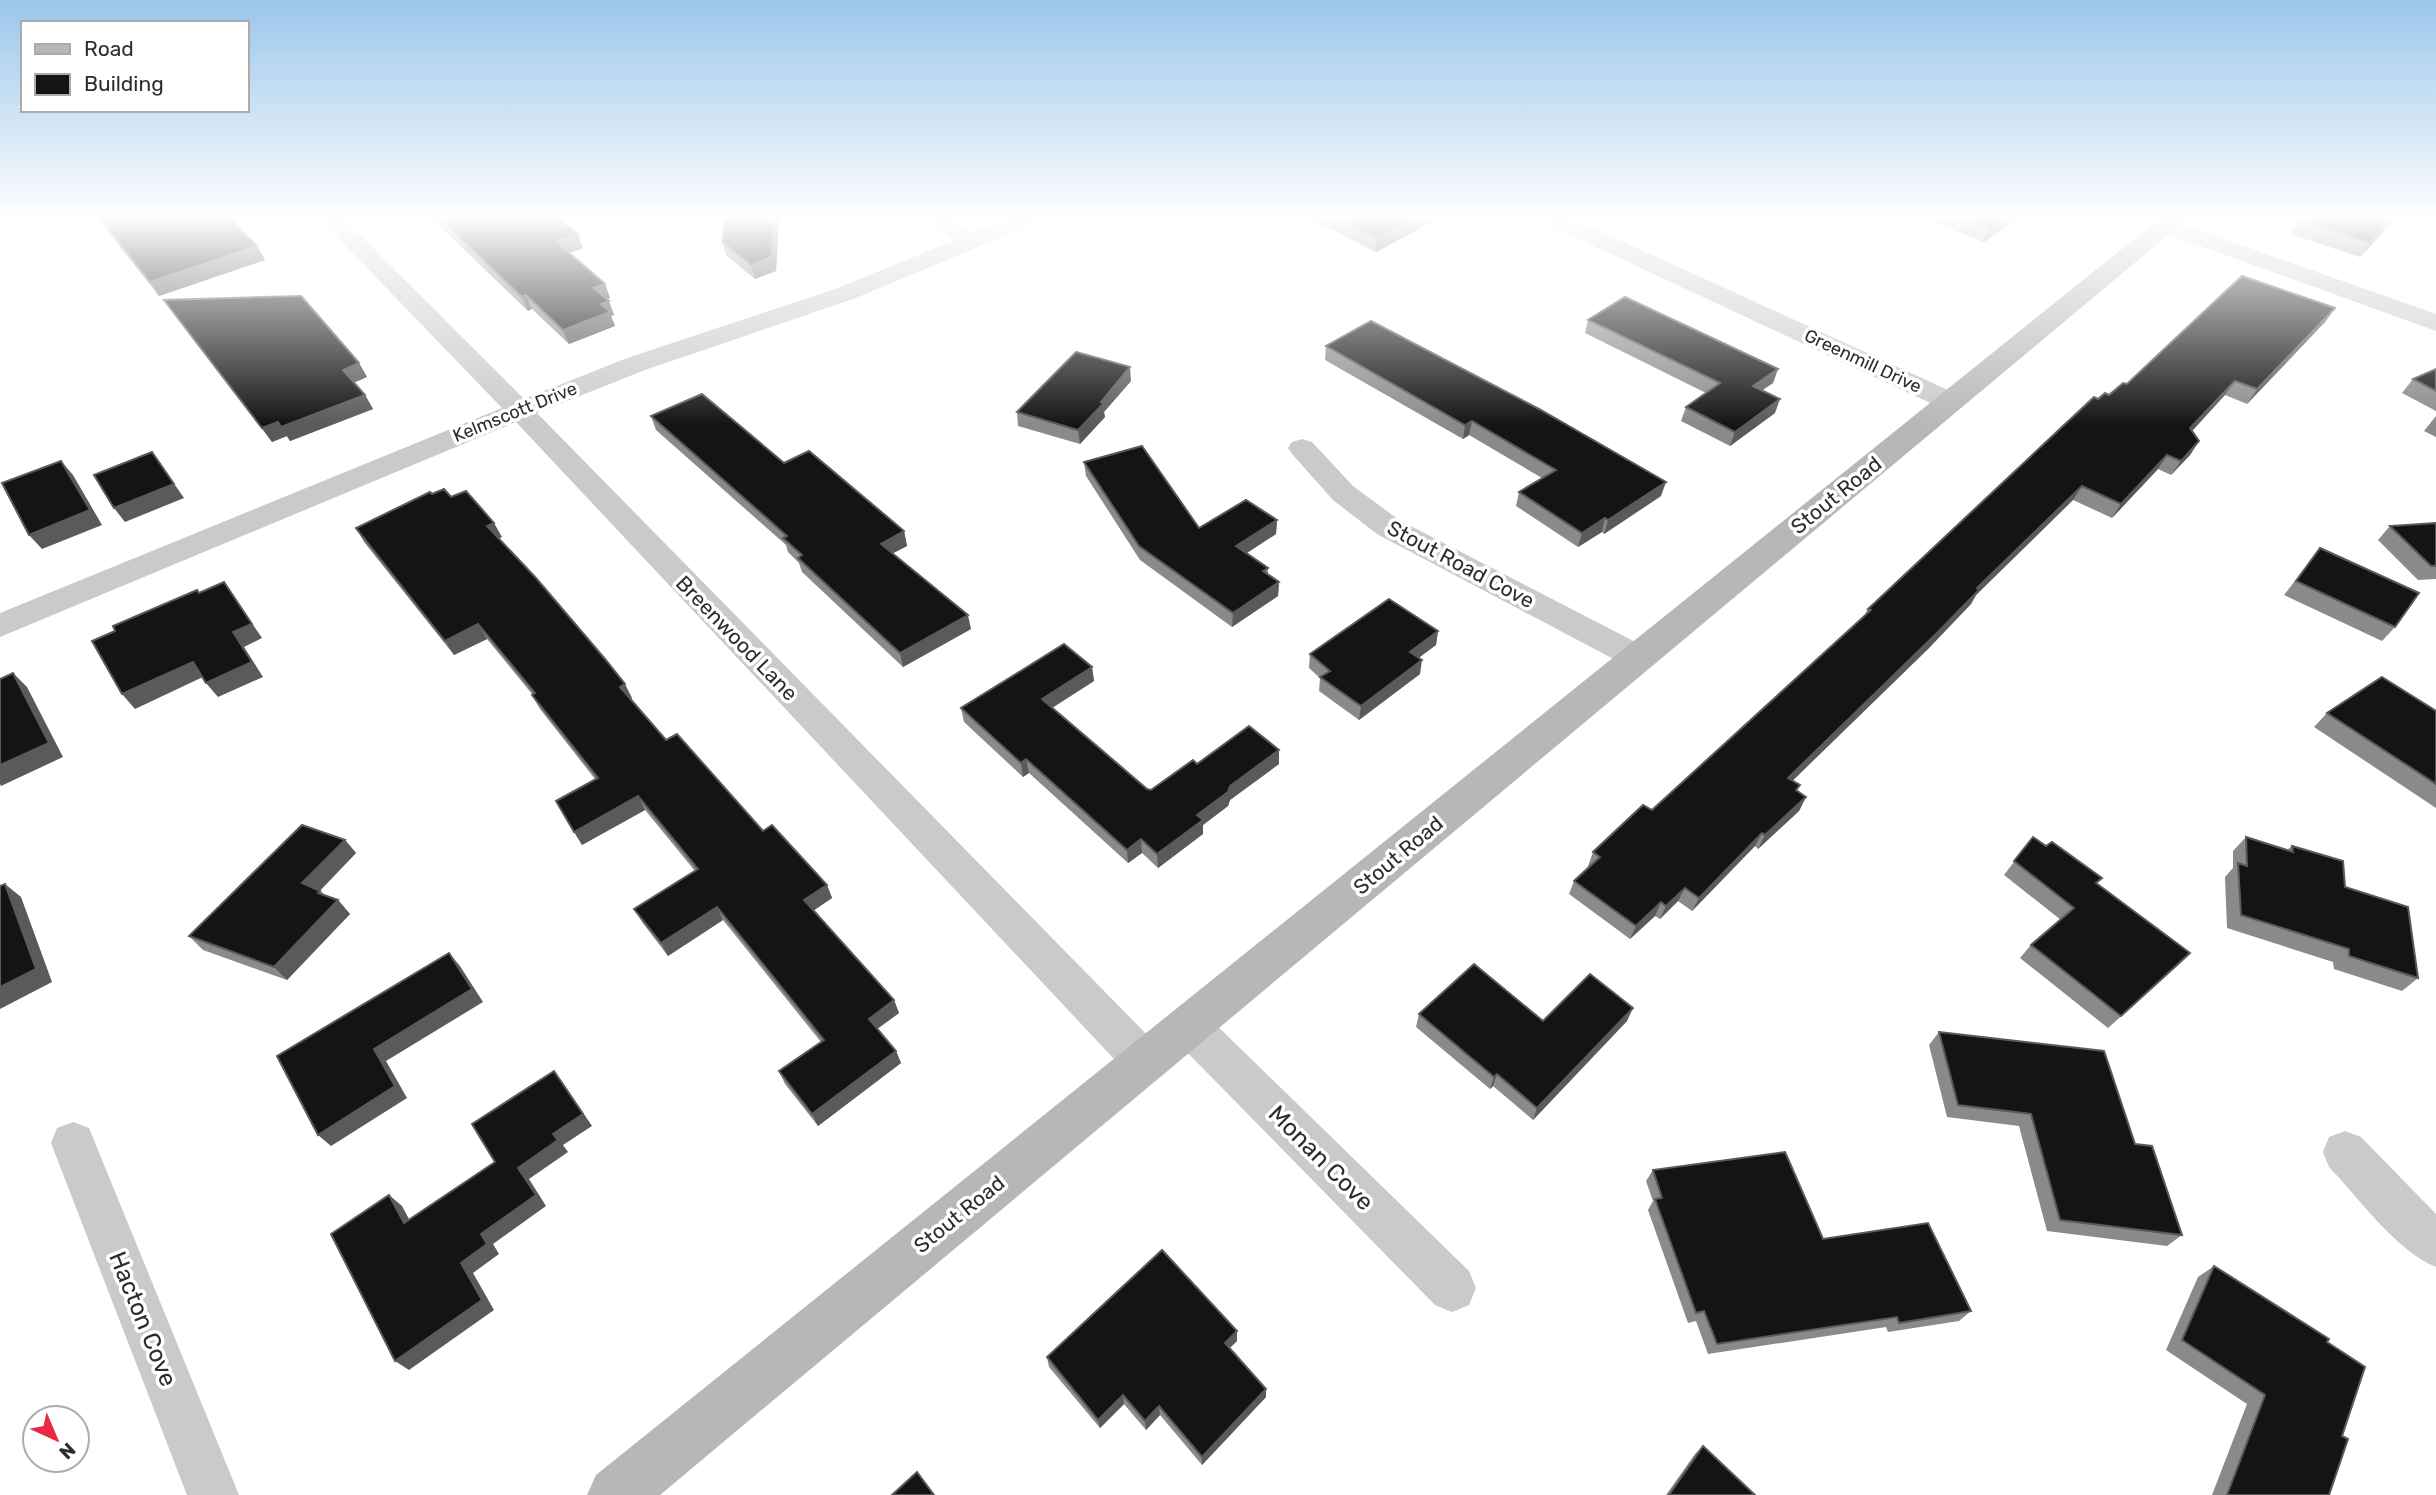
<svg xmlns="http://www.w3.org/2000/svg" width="2436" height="1495" font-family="Rubik,sans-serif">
	<rect width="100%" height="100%" fill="#fff"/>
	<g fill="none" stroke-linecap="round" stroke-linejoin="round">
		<g fill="#cacaca" fill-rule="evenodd">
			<path d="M 316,215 L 340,215 L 524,399 L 627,358 L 835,289 L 955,240 L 919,215 L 947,215 L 974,232 L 1015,215 L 1047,215 L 1044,220 L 853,299 L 645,370 L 537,413 L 1160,1048 L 1166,1062 L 1160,1076 L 1145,1081 L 1130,1076 L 516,422 L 0,637 L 0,613 L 502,408 Z"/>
			<path d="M 1535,215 L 1565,215 L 1961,396 L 1965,402 L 1961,408 L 1951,410 L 1941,408 L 1538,220 Z"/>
			<path d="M 2167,219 L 2436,314 L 2436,331 L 2159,231 L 2155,226 L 2159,221 Z"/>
			<path d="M 1302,439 L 1312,442 L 1353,486 L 1399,520 L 1649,649 L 1653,657 L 1649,665 L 1637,669 L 1625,665 L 1377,534 L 1333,500 L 1292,454 L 1288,448 L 1292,442 Z"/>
			<path d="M 1190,1009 L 1205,1014 L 1469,1271 L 1476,1288 L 1469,1305 L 1452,1312 L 1435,1305 L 1175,1040 L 1169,1027 L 1175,1014 Z"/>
			<path d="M 73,1122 L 89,1128 L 239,1495 L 187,1495 L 51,1143 L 57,1128 Z"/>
			<path d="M 2345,1131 L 2361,1137 L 2436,1214 L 2436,1267 C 2395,1250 2360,1199 2329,1167 L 2323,1152 L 2329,1137 Z"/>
		</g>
		<path fill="#b7b7b7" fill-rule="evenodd" d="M 2164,215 L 2192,215 L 660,1495 L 587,1495 L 596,1475 Z"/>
	</g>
	<g fill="#8a8a8a">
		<path d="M 95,215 L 227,215 L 257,246 L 265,260 L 159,296 Z"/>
		<path d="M 428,215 L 554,215 L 583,248 L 569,253 L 605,284 L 610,298 L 607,299 L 614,315 L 611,316 L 615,326 L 569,344 L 532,309 L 528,311 Z"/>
		<path d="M 725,215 L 779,215 L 776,271 L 755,279 L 726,255 L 722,242 Z"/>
		<path d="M 1303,215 L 1437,215 L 1437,219 L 1376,252 Z"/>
		<path d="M 1921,215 L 2021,215 L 1984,242 L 1921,217 Z"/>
		<path d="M 2301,215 L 2399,215 L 2360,257 L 2290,234 Z"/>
		<path d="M 164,300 L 359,363 L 367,377 L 354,382 L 365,395 L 373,409 L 290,441 L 287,436 L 272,442 L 173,313 Z"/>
		<path d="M 2335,308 L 2325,322 L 2247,404 L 2225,395 L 2192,431 L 2199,441 L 2190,455 L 2171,475 L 2158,469 L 2112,518 L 2073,500 L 1976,595 L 1971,604 L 1928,649 L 1792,781 L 1797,791 L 1806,797 L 1799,811 L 1758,849 L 1755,846 L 1692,911 L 1678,901 L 1660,919 L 1655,916 L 1630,939 L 1569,894 L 1574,881 L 1589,866 L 1588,866 L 1593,852 L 1652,810 L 1864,616 L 1868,609 L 2098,399 L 2109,395 L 2127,384 Z"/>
		<path d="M 1588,320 L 1778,369 L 1773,383 L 1762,390 L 1775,413 L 1730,446 L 1681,421 L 1686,407 L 1706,393 L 1585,333 Z"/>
		<path d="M 1326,346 L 1661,496 L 1604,534 L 1602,532 L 1578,547 L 1516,506 L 1519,492 L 1542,478 L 1469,435 L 1463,439 L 1325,360 Z"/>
		<path d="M 2436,369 L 2436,411 L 2402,393 L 2413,379 Z"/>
		<path d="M 1131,381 L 1104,412 L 1105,417 L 1080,444 L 1018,426 L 1017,412 Z"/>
		<path d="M 651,416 L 784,463 L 904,531 L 907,546 L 893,553 L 971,629 L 903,667 L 802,572 L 799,563 L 788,552 L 786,545 L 656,430 Z"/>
		<path d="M 2436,416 L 2436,437 L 2424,431 Z"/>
		<path d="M 1084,462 L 1199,528 L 1277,520 L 1276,534 L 1247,553 L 1268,568 L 1268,574 L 1279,582 L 1278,596 L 1232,627 L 1140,560 L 1086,476 Z"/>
		<path d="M 432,494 L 451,497 L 502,537 L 499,538 L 632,698 L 631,699 L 666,740 L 763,831 L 827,885 L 832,898 L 814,910 L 894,1000 L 899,1013 L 877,1029 L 896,1051 L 901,1063 L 818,1126 L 785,1084 L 779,1071 L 821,1042 L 723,920 L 668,956 L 642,922 L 634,909 L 695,871 L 645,810 L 582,845 L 595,779 L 540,709 L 532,695 L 532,694 L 487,639 L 454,655 L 364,542 L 356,528 Z"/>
		<path d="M 2436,523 L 2436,579 L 2418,580 L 2378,540 L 2390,526 Z"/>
		<path d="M 2320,548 L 2395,627 L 2382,641 L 2284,595 Z"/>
		<path d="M 1438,631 L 1436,645 L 1419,657 L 1420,674 L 1359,720 L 1319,691 L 1320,678 L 1309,668 L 1310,654 Z"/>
		<path d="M 1092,667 L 1094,681 L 1052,708 L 1147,789 L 1151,790 L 1197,764 L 1279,750 L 1279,764 L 1230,800 L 1228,806 L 1203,825 L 1203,834 L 1158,868 L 1142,853 L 1128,863 L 1029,773 L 1023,777 L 964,722 L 961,708 Z"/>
		<path d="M 2436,711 L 2436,808 L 2314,727 L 2327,713 Z"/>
		<path d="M 2033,837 L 2190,953 L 2108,1028 L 2020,958 L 2031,945 L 2061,920 L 2004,875 Z"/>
		<path d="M 2246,837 L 2287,850 L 2292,846 L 2345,887 L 2418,978 L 2402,991 L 2334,969 L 2333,962 L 2227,928 L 2225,877 L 2233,868 L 2233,851 Z"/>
		<path d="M 345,840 L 356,853 L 320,890 L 325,895 L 338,900 L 350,914 L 287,980 L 203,950 L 189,936 Z"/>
		<path d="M 1419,1014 L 1543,1021 L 1627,1021 L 1533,1120 L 1493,1086 L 1490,1089 L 1416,1027 Z"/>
		<path d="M 1939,1032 L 2135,1144 L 2182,1235 L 2167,1246 L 2047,1231 L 2019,1126 L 1947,1117 L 1929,1045 Z"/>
		<path d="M 1653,1170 L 1823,1239 L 1971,1311 L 1959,1321 L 1888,1332 L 1886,1327 L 1708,1354 L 1696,1321 L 1688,1323 L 1648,1210 L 1653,1201 L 1646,1181 Z"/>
		<path d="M 2214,1266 L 2327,1342 L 2342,1436 L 2329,1495 L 2212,1495 L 2247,1404 L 2166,1350 L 2198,1277 Z"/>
		<path d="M 1237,1341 L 1230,1348 L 1266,1389 L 1266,1397 L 1202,1465 L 1160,1415 L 1146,1430 L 1124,1404 L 1100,1428 L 1049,1367 L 1047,1357 Z"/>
		<path d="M 1703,1446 L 1755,1495 L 1666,1495 L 1695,1454 Z"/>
	</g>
	<g fill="#5a5a5a">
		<path d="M 774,215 L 779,215 L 776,271 L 755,279 L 751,265 Z"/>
		<path d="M 1420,215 L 1437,215 L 1437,219 L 1376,252 L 1377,238 Z"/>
		<path d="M 2008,215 L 2021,215 L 1984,242 L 1990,228 Z"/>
		<path d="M 2396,215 L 2399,215 L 2360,257 L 2370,243 Z"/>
		<path d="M 578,234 L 583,248 L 562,256 L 557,242 Z"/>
		<path d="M 257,246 L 265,260 L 159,296 L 150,282 Z"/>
		<path d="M 605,284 L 610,298 L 600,302 L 594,288 Z"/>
		<path d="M 526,295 L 532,309 L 528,311 L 522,297 Z"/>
		<path d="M 609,301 L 614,315 L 611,316 L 615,326 L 569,344 L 563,330 L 601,304 Z"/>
		<path d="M 2335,308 L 2325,322 L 2247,404 L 2257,389 Z"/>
		<path d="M 359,363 L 367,377 L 351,384 L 343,370 Z"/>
		<path d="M 1130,367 L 1131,381 L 1104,412 L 1105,417 L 1080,444 L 1078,430 L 1101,402 Z"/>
		<path d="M 1778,369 L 1773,383 L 1748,400 L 1753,386 Z"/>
		<path d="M 2235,381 L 2225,395 L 2181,443 L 2190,428 Z"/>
		<path d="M 365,395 L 373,409 L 290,441 L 281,427 Z"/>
		<path d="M 1780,399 L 1775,413 L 1730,446 L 1735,432 Z"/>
		<path d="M 1472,421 L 1469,435 L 1463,439 L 1465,425 Z"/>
		<path d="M 278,422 L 287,436 L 272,442 L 262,428 Z"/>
		<path d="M 2199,441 L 2190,455 L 2171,475 L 2181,461 Z"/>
		<path d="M 152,452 L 184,498 L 125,522 L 114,508 Z"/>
		<path d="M 2167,455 L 2158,469 L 2112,518 L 2121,504 Z"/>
		<path d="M 61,461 L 73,475 L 102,525 L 42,549 L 29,535 Z"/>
		<path d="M 1666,482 L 1661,496 L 1604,534 L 1608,520 Z"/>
		<path d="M 2082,486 L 2073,500 L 1976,595 L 1971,604 L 1928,649 L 1781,792 L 1788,778 L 1977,588 Z"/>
		<path d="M 1605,518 L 1602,532 L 1578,547 L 1582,533 Z"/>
		<path d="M 1277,520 L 1276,534 L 1236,560 L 1236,546 Z"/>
		<path d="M 494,523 L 502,537 L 495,540 L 487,526 Z"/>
		<path d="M 904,531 L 907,546 L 884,558 L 881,544 Z"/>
		<path d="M 224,582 L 262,638 L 244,647 L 263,677 L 218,697 L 206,683 L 233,632 Z"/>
		<path d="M 1279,582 L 1278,596 L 1232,627 L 1233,613 Z"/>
		<path d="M 968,615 L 971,629 L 903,667 L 900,653 Z"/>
		<path d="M 478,624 L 487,639 L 454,655 L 445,641 Z"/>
		<path d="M 1438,631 L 1436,645 L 1408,666 L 1410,652 Z"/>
		<path d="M 1422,660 L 1420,674 L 1359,720 L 1361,706 Z"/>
		<path d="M 193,662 L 205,676 L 135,709 L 122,694 Z"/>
		<path d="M 1092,667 L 1094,681 L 1044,713 L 1042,699 Z"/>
		<path d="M 13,673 L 27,687 L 63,757 L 1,786 L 0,784 L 0,765 Z"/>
		<path d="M 625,684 L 632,698 L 627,701 L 620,687 Z"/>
		<path d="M 1279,750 L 1279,764 L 1230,800 L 1228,806 L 1203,825 L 1203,834 L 1158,868 L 1157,854 L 1197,815 L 1230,786 Z"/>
		<path d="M 1026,759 L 1029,773 L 1023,777 L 1021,763 Z"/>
		<path d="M 638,796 L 645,810 L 582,845 L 574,832 Z"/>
		<path d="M 1806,797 L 1799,811 L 1758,849 L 1765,835 Z"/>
		<path d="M 1762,833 L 1755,846 L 1692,911 L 1699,898 Z"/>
		<path d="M 1141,839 L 1142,853 L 1128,863 L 1127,850 Z"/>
		<path d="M 345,840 L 356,853 L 314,897 L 302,883 Z"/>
		<path d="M 5,884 L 21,897 L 52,982 L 0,1009 L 0,987 Z"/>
		<path d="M 827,885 L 832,898 L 810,913 L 804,900 Z"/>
		<path d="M 1685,888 L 1678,901 L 1660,919 L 1666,906 Z"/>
		<path d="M 338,900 L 350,914 L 287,980 L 274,967 Z"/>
		<path d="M 1661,902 L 1655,916 L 1630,939 L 1636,926 Z"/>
		<path d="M 717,907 L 723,920 L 668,956 L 661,943 Z"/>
		<path d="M 449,953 L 460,966 L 483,1002 L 386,1061 L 407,1098 L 331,1146 L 318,1135 L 374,1049 Z"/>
		<path d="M 2190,953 L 2177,966 L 2108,1028 L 2121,1016 Z"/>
		<path d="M 894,1000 L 899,1013 L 873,1032 L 869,1019 Z"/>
		<path d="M 1633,1008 L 1627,1021 L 1533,1120 L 1537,1108 Z"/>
		<path d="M 896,1051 L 901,1063 L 818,1126 L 812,1114 Z"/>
		<path d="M 554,1071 L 563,1083 L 592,1126 L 563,1145 L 568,1152 L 529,1179 L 546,1206 L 493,1244 L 499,1254 L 473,1273 L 494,1310 L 409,1370 L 395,1361 L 461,1263 L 518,1168 L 553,1134 Z"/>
		<path d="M 1497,1074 L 1493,1086 L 1490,1089 L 1494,1077 Z"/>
		<path d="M 389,1195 L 402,1206 L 417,1234 L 404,1223 Z"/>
		<path d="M 1237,1331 L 1237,1341 L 1225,1352 L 1225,1343 Z"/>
		<path d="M 1266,1389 L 1266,1397 L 1202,1465 L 1202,1457 Z"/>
		<path d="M 1123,1395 L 1124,1404 L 1100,1428 L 1098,1420 Z"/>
		<path d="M 1159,1406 L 1160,1415 L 1146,1430 L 1145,1421 Z"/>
	</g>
	<g fill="#141414" stroke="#5a5a5a" stroke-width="2">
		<path d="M 97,215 L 227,215 L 257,246 L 150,282 Z"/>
		<path d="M 436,215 L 554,215 L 578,234 L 557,242 L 605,284 L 594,288 L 609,301 L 601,304 L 610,312 L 563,330 L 526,295 L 522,297 Z"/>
		<path d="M 725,215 L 774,215 L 772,257 L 751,265 L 722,242 Z"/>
		<path d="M 1331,215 L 1420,215 L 1377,238 Z"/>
		<path d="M 1956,215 L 2008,215 L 1990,228 Z"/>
		<path d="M 2304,215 L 2396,215 L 2370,243 L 2299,220 Z"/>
		<path d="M 2242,276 L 2335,308 L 2257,389 L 2235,381 L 2190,428 L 2199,441 L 2181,461 L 2167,455 L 2121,504 L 2082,486 L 1977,588 L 1979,590 L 1936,634 L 1788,778 L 1800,785 L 1796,790 L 1806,797 L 1765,835 L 1762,833 L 1699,898 L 1685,888 L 1666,906 L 1661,902 L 1636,926 L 1574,881 L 1600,857 L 1593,852 L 1643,805 L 1652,810 L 1871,610 L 1868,609 L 2094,397 L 2098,399 L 2105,393 L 2109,395 L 2123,383 L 2127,384 Z"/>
		<path d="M 301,296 L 359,363 L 343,370 L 365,395 L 281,427 L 278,422 L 262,428 L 164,300 Z"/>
		<path d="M 1625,297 L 1778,369 L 1753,386 L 1780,399 L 1735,432 L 1686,407 L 1720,383 L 1588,320 Z"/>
		<path d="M 1371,321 L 1539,409 L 1666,482 L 1608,520 L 1605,518 L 1582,533 L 1519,492 L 1556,470 L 1472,421 L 1465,425 L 1326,346 Z"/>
		<path d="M 1076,352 L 1130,367 L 1101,402 L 1104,403 L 1078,430 L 1017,412 Z"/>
		<path d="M 2436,369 L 2436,391 L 2413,379 Z"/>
		<path d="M 702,394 L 784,463 L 809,451 L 904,531 L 881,544 L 968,615 L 900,653 L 798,558 L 802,555 L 783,538 L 787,536 L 651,416 Z"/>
		<path d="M 1142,446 L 1199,528 L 1246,500 L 1277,520 L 1236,546 L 1268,568 L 1263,571 L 1279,582 L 1233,613 L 1139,546 L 1084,462 Z"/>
		<path d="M 152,452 L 174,484 L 114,508 L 94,475 Z"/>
		<path d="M 61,461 L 90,510 L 29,535 L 2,483 Z"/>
		<path d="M 444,489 L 451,497 L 466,491 L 494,523 L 487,526 L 536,578 L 605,659 L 625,684 L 620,687 L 666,740 L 677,734 L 763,831 L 772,825 L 827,885 L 804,900 L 894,1000 L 869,1019 L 896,1051 L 812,1114 L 779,1071 L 824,1040 L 717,907 L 661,943 L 634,909 L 698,869 L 638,796 L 574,832 L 556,801 L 598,778 L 532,695 L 535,693 L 478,624 L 445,641 L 356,528 L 430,492 L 432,494 Z"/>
		<path d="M 2436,523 L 2436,566 L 2431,566 L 2390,526 Z"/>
		<path d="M 2320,548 L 2419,593 L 2395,627 L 2296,581 Z"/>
		<path d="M 224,582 L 252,624 L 233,632 L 252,662 L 206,683 L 193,662 L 122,694 L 92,641 L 115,631 L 113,626 L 197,590 L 199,593 Z"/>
		<path d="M 1389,599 L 1438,631 L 1410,652 L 1422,660 L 1361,706 L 1320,677 L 1330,671 L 1310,654 Z"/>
		<path d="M 1064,644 L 1092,667 L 1042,699 L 1147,789 L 1151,790 L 1193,760 L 1197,764 L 1249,726 L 1279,750 L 1230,786 L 1228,792 L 1197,815 L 1203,820 L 1157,854 L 1141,839 L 1127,850 L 1026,759 L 1021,763 L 961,708 Z"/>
		<path d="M 13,673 L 49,743 L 0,765 L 0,679 Z"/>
		<path d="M 2382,677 L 2436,711 L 2436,784 L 2327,713 Z"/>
		<path d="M 302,825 L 345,840 L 302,883 L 320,891 L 318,893 L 338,900 L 274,967 L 189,936 Z"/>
		<path d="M 2033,837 L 2046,846 L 2052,842 L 2102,878 L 2096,883 L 2190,953 L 2121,1016 L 2031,945 L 2074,908 L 2014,861 Z"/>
		<path d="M 2246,837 L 2293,852 L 2292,846 L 2343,861 L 2345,887 L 2408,907 L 2418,978 L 2349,956 L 2349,949 L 2241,915 L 2238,863 L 2247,866 Z"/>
		<path d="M 5,884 L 36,969 L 0,987 L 0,886 Z"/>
		<path d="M 449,953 L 472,989 L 374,1049 L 395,1086 L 318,1135 L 277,1056 Z"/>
		<path d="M 1474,964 L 1543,1021 L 1590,974 L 1633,1008 L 1537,1108 L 1497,1074 L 1494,1077 L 1419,1014 Z"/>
		<path d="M 1939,1032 L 2104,1051 L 2135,1144 L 2152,1146 L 2182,1235 L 2060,1220 L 2031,1114 L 1958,1105 Z"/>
		<path d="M 554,1071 L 583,1114 L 553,1134 L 558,1140 L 518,1168 L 536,1195 L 481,1234 L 487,1244 L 461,1263 L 482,1300 L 395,1361 L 331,1234 L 389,1195 L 404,1223 L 495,1162 L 472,1124 Z"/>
		<path d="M 1785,1152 L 1823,1239 L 1928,1223 L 1971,1311 L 1899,1323 L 1897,1317 L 1717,1344 L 1704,1311 L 1696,1313 L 1655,1199 L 1662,1198 L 1653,1170 Z"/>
		<path d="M 1162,1250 L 1237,1331 L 1225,1343 L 1266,1389 L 1202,1457 L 1159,1406 L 1145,1421 L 1123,1395 L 1098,1420 L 1047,1357 Z"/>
		<path d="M 2214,1266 L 2329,1339 L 2327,1342 L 2365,1367 L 2342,1436 L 2348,1439 L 2329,1495 L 2227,1495 L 2265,1395 L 2182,1340 Z"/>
		<path d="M 1703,1446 L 1755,1495 L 1669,1495 Z"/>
		<path d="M 917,1472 L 934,1495 L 892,1495 Z"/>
	</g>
	<linearGradient id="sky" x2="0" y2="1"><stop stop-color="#9ac5ea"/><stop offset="0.51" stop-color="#fff"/><stop offset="1" stop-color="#fff" stop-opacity="0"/></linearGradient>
	<rect width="2436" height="425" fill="url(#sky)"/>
	<g text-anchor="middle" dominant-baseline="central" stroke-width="7" stroke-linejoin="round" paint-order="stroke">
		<g font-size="18" fill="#2d2d2d" stroke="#fff">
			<text transform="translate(1863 361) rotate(25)">Greenmill Drive</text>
			<text transform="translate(515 412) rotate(-22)">Kelmscott Drive</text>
		</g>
		<g font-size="21" fill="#2d2d2d" stroke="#fff">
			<text transform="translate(1836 495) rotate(-39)">Stout Road</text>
			<text transform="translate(1461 564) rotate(28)">Stout Road Cove</text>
			<text transform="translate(737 638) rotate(46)">Breenwood Lane</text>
			<text transform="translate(1398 855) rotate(-40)">Stout Road</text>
			<text transform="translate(959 1214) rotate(-39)">Stout Road</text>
		</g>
		<g font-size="24" fill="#2d2d2d" stroke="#fff">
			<text transform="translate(1321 1158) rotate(45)">Monan Cove</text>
			<text transform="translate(143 1319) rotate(68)">Hacton Cove</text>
		</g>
	</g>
	<rect x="21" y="21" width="228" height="91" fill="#ffffff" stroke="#ababab" stroke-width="2"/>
	<rect x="35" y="44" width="35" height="10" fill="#b7b7b7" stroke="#ababab" stroke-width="2"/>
	<text x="84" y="56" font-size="21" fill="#2d2d2d">Road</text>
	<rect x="35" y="74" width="35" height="21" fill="#141414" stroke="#ababab" stroke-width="2"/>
	<text x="84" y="91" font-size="21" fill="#2d2d2d">Building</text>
	<g transform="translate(56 1439) rotate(136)"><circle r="33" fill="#ffffff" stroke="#ababab" stroke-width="2"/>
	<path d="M0-5L12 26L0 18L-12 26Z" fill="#ea2943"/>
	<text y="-10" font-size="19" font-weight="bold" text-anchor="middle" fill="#2d2d2d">N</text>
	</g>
</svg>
